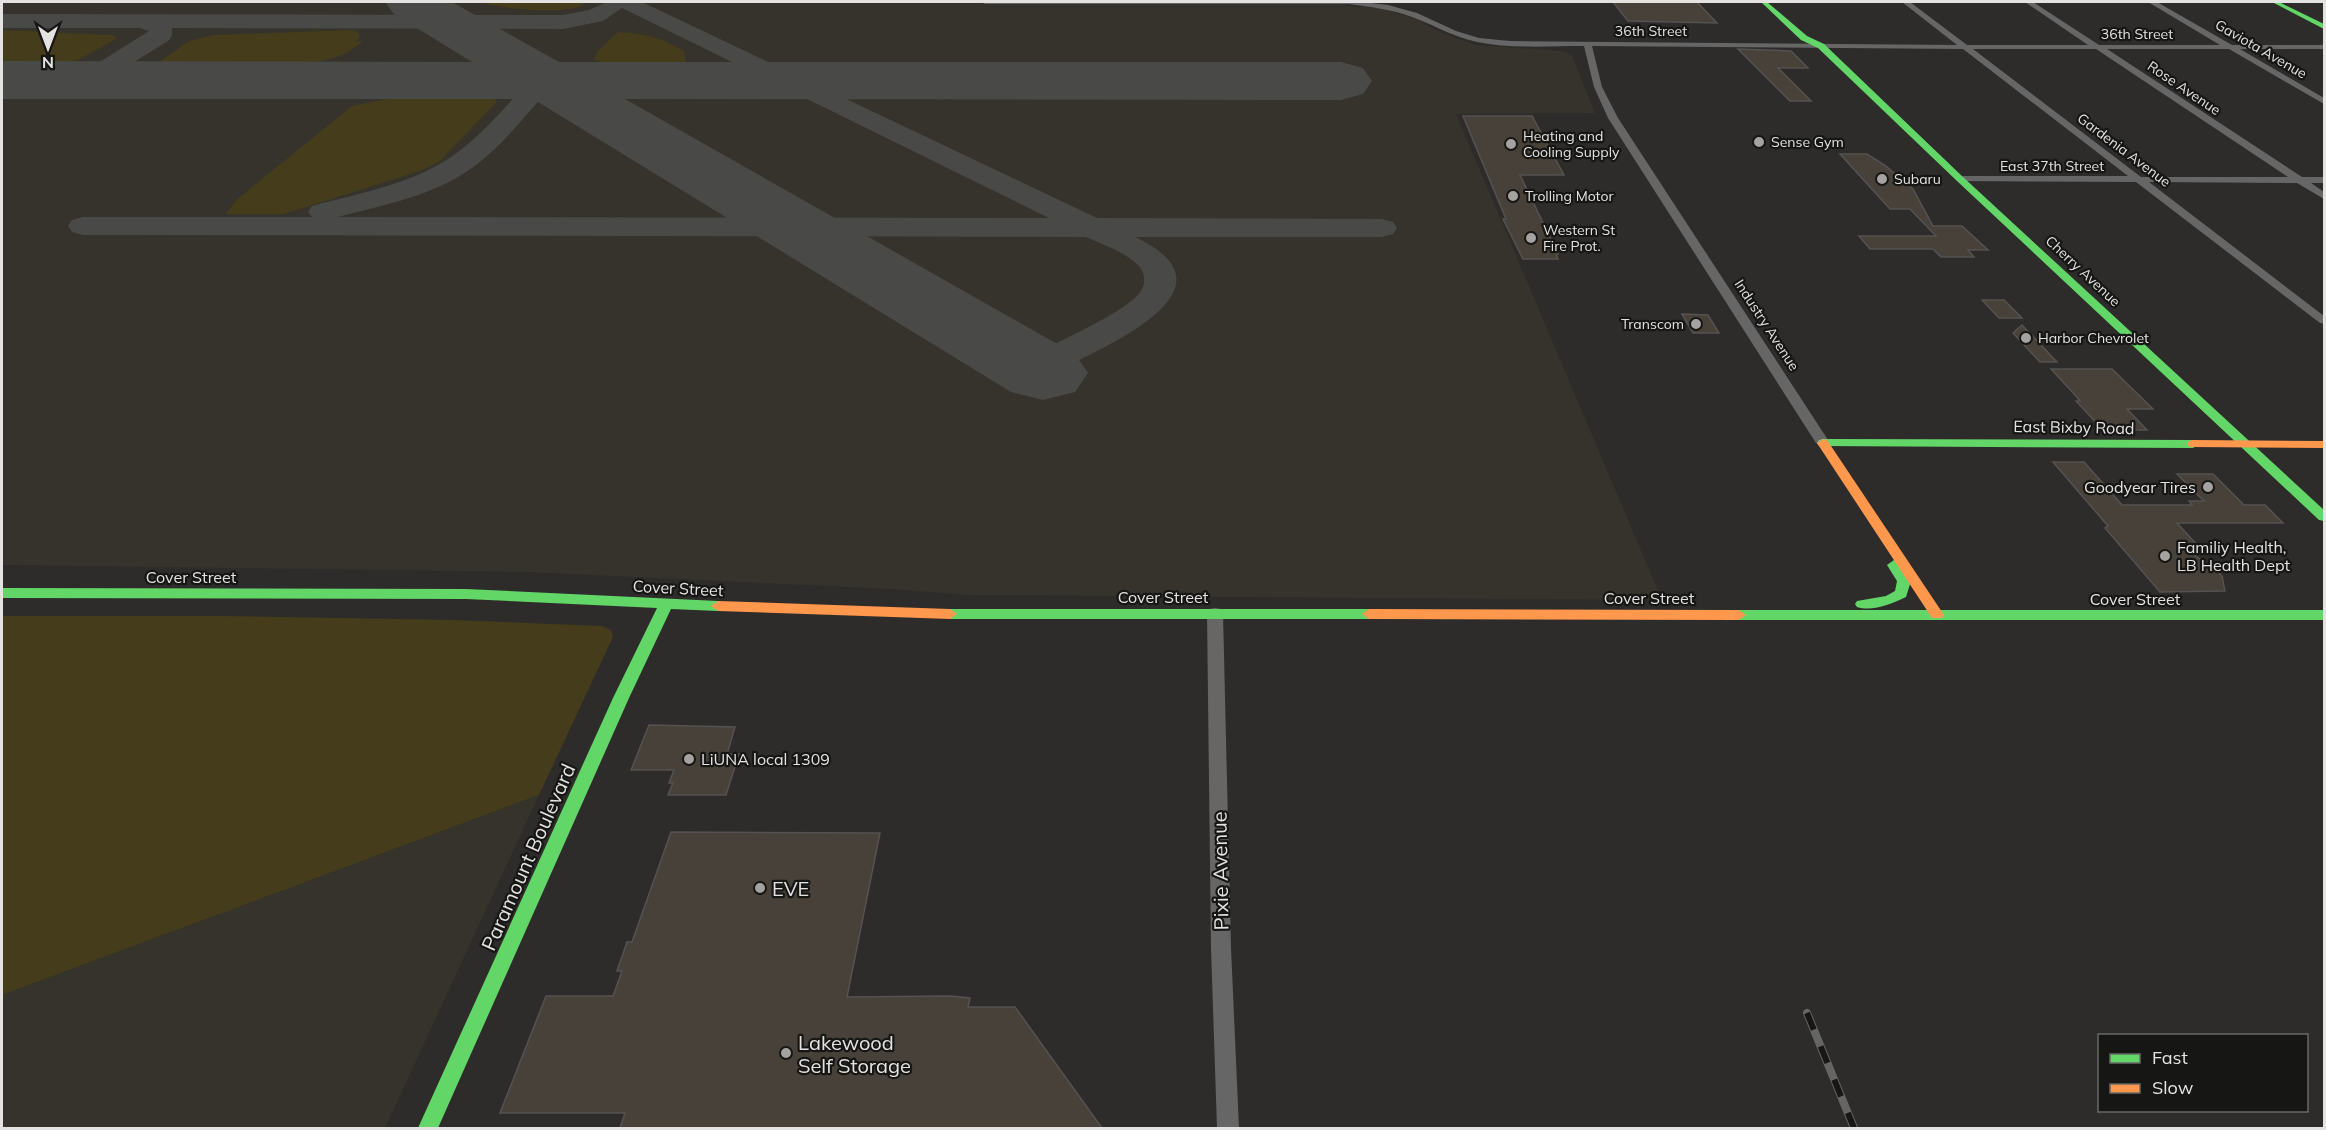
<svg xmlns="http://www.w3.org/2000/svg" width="2326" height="1130" font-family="Mulish,sans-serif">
	<rect width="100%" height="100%" fill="#2d2c2b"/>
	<g fill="#35332b">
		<path d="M 2,2 L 1344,2 L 1346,6 L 1380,8 L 1416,19 L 1439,32 L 1476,45 L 1563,51 L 1572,55 L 1595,113 L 1456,114 L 1662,600 L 964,595 L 892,589 L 529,572 L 2,565 Z"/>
		<path d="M 539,795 L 385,1128 L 2,1128 L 2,995 Z"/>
	</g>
	<g fill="#443c1b">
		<path d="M 482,2 L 583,2 L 585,3 C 574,16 496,9 482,2 Z"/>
		<path d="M 2,30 L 112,35 L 117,37 L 113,41 L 74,62 L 2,64 Z"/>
		<path d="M 352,30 L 359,33 L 360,37 L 356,41 L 363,41 C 348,55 328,61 308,64 L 173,64 L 159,62 L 189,41 L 213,35 Z"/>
		<path d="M 618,32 C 646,34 660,37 684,51 L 686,63 L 598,64 L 600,61 L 594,60 L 598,51 Z"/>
		<path d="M 392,98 L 495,99 L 497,102 L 439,162 L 420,171 L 284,214 L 226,214 L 236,200 L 352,106 Z"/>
		<path d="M 2,616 L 220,616 L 455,620 L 602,626 L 611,630 L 613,637 L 539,795 L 2,995 Z"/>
	</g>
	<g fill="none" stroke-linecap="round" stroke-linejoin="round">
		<path fill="#494948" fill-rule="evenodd" d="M 607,2 L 642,2 L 1097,218 L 1382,219 L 1393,222 L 1397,228 L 1393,234 L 1382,237 L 1135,237 C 1250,291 1094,351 1047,376 L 1034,379 L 1021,376 L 1016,368 L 1021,360 C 1047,347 1128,312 1141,291 C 1146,284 1145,272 1139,266 C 1126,252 1103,245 1086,237 L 83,235 L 72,232 L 68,226 L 72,220 L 83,217 L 312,217 L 308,212 L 312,206 C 360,193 413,184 454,155 C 485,133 509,102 535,75 L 544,73 L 553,75 L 556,80 L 553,85 C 527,113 503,146 472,168 C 433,196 383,205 338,217 L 1049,218 L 622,8 L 603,21 L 563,29 L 172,28 L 172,36 L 168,41 L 97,85 L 88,87 L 79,85 L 76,80 L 79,75 L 149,31 L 140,28 L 2,28 L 2,14 L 563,15 L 589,10 Z"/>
		<path fill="#494948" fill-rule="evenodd" d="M 385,2 L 452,2 L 559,62 L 1341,62 L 1363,68 L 1372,81 L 1363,94 L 1341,100 L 625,99 L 1075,354 L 1088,373 L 1075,392 L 1043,400 L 1011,392 L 533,99 L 2,99 L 2,61 L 472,62 L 394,14 Z"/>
	</g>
	<g fill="#474139" stroke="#545252" stroke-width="1.5">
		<path d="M 1613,2 L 1697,2 L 1717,23 L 1628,21 Z"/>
		<path d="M 1738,49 L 1791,51 L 1808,68 L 1778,68 L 1811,101 L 1790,101 Z"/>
		<path d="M 1463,116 L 1532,116 L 1564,175 L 1520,175 L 1558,254 L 1556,254 L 1558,259 L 1523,259 L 1503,219 L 1506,219 Z"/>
		<path d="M 1840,154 L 1867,154 L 1886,166 L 1913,189 L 1933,226 L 1962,226 L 1988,250 L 1968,250 L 1974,257 L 1941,257 L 1933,249 L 1870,249 L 1859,236 L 1936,236 L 1910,209 L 1890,209 Z"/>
		<path d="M 1982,300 L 2004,300 L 2022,318 L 1999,318 Z"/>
		<path d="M 1682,314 L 1708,315 L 1719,333 L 1693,333 Z"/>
		<path d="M 2022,325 L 2057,362 L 2040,362 L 2013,333 Z"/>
		<path d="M 2051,369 L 2112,369 L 2153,409 L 2127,409 L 2147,430 L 2103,430 L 2076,401 L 2080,401 L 2076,396 Z"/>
		<path d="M 2053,462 L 2084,462 L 2122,505 L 2192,505 L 2189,501 L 2204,501 L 2177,474 L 2213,474 L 2244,505 L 2265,505 L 2283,523 L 2177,523 L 2198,546 L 2182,546 L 2217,571 L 2222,576 L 2225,591 L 2160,592 L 2105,528 L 2108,526 Z"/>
		<path d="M 649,725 L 735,727 L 727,754 L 739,754 L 726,795 L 668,795 L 673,783 L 669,783 L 674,770 L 631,770 Z"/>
		<path d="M 671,832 L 880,833 L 847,997 L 950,996 L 970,998 L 968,1007 L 1015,1007 L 1102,1128 L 620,1128 L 625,1113 L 500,1113 L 546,996 L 613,996 L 622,971 L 617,971 L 627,942 L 632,942 Z"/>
	</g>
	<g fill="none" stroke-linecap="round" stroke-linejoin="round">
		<g fill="#666" fill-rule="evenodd">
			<path d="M 981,2 L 1362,2 L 1388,5 L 1417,13 L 1456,31 L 1479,38 L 1510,41 L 1957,45 L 1902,2 L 1910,2 L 1967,45 L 2088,45 L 2025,2 L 2033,2 L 2099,45 L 2220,45 L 2148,2 L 2157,2 L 2232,45 L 2324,45 L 2324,49 L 2240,49 L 2324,98 L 2324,104 L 2229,49 L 2107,49 L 2302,177 L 2324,177 L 2324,183 L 2311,183 L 2324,192 L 2324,199 L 2297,183 L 2149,182 L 2324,316 L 2324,324 L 2320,323 L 2136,182 L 1957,181 L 1957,177 L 1960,176 L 2128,176 L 1963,49 L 1592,46 L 1602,87 L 1618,118 L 1830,443 L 1823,447 L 1816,443 L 1608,118 L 1594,87 L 1584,46 C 1549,46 1511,49 1477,42 C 1453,37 1434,25 1412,17 C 1391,9 1370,7 1348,4 L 985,4 ZM 1973,49 L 2096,49 L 2288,177 L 2141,177 Z"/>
			<path d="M 1215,608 L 1221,609 L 1223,613 L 1231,948 L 1239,1128 L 1217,1128 L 1211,948 L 1207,613 L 1209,609 Z"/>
		</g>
		<g fill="#63d668" fill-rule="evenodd">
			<path d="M 1761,2 L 1767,2 L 1807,36 L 1824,44 L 1963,177 L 2324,510 L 2324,521 L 2319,520 L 1957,181 L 1818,48 L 1801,40 Z"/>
			<path d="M 2272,2 L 2279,2 L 2324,24 L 2324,29 Z"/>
			<path d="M 1823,439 L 2193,440 L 2199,444 L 2193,448 L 1819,446 L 1817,443 L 1819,440 Z"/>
			<path d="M 1894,560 L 1899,562 L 1911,581 L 1906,597 C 1892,604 1872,612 1857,607 L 1855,604 L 1857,601 L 1886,596 L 1895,591 L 1897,581 L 1887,565 Z"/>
			<path d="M 2,588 L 466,589 L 718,601 L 725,606 L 718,611 L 671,609 L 629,698 L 438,1128 L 418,1128 L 613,698 L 657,608 L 466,599 L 2,598 Z"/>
			<path d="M 950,609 L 1369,609 L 1376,614 L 1369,619 L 950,619 L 943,614 Z"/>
			<path d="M 1739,610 L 2324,610 L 2324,620 L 1739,620 L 1732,615 Z"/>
		</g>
		<g fill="#ff974d" fill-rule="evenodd">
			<path d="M 1823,439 L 1827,440 L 1942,612 L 1944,615 L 1942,618 L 1932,618 L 1817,443 Z"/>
			<path d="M 2193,440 L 2324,441 L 2324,448 L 2189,447 L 2187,444 L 2189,441 Z"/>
			<path d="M 718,601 L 950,609 L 957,614 L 950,619 L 718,611 L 711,606 Z"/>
			<path d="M 1369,609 L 1739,610 L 1746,615 L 1739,620 L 1369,619 L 1362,614 Z"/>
		</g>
		<defs>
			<path id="rail" d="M 1807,1013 L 1854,1128"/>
		</defs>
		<use href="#rail" stroke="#656664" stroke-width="8"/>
		<use href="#rail" stroke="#161614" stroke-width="6" stroke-dasharray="18" stroke-linecap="butt"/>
	</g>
	<g fill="#a4a3a1" stroke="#161614" stroke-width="2">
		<circle cx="1759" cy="142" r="6"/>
		<circle cx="1511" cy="144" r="6"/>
		<circle cx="1882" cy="179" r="6"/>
		<circle cx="1513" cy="196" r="6"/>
		<circle cx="1531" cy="238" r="6"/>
		<circle cx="1696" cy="324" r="6"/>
		<circle cx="2026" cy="338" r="6"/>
		<circle cx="2208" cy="487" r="6"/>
		<circle cx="2165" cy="556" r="6"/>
		<circle cx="689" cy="759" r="6"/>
		<circle cx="760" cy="888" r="6"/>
		<circle cx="786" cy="1053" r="6"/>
	</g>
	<g text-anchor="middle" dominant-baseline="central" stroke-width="4.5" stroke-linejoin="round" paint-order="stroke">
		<g font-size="14" fill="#e4e3e1" stroke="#161614">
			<text x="1651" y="31">36th Street</text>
			<text x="2137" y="34">36th Street</text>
			<text transform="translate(2261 49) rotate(30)">Gaviota Avenue</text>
			<text transform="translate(2184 88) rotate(34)">Rose Avenue</text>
			<text transform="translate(2124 150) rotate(37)">Gardenia Avenue</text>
			<text x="2052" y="166">East 37th Street</text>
			<text transform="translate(2083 271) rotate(43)">Cherry Avenue</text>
			<text transform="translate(1767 325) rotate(57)">Industry Avenue</text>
		</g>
		<g font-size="14" fill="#e4e3e1" stroke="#161614" text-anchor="start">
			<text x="1523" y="136">Heating and<tspan x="1523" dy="16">Cooling Supply</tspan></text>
			<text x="1771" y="142">Sense Gym</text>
			<text x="1894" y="179">Subaru</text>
			<text x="1525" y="196">Trolling Motor</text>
			<text x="1543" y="230">Western St<tspan x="1543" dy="16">Fire Prot.</tspan></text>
			<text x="1684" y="324" text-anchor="end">Transcom</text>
			<text x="2038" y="338">Harbor Chevrolet</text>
		</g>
		<g font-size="16" fill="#e4e3e1" stroke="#161614">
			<text transform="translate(2074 427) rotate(1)">East Bixby Road</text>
			<text x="191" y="577">Cover Street</text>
			<text transform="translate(678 588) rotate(3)">Cover Street</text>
			<text x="1163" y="597">Cover Street</text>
			<text x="1649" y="598">Cover Street</text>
			<text x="2135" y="599">Cover Street</text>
		</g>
		<g font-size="16" fill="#e4e3e1" stroke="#161614" text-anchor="start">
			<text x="2196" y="487" text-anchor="end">Goodyear Tires</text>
			<text x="2177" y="547">Familiy Health,<tspan x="2177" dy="18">LB Health Dept</tspan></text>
			<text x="701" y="759">LiUNA local 1309</text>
		</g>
		<g font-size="20" fill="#e4e3e1" stroke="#161614">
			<text transform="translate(528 857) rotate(-66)">Paramount Boulevard</text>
			<text transform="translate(1220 871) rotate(-91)">Pixie Avenue</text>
		</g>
		<g font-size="20" fill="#e4e3e1" stroke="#161614" text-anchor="start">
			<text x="772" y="888">EVE</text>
			<text x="798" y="1042">Lakewood<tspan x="798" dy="23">Self Storage</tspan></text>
		</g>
	</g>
	<rect width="2326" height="1130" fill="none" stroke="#e4e3e1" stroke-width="6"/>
	<rect x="2098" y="1034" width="210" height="78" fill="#161614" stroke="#686866" stroke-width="1.5"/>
	<rect x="2110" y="1054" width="30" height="9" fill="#63d668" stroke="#686866" stroke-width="1.5"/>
	<text x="2152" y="1064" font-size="18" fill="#e4e3e1">Fast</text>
	<rect x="2110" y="1084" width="30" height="9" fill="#ff974d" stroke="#686866" stroke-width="1.5"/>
	<text x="2152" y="1094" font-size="18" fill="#e4e3e1">Slow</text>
	<g transform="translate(48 48) rotate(180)" stroke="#161614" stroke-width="4.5" paint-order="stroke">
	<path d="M0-4.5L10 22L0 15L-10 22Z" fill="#e4e3e1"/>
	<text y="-9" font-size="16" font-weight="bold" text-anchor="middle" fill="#e4e3e1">N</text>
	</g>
</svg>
